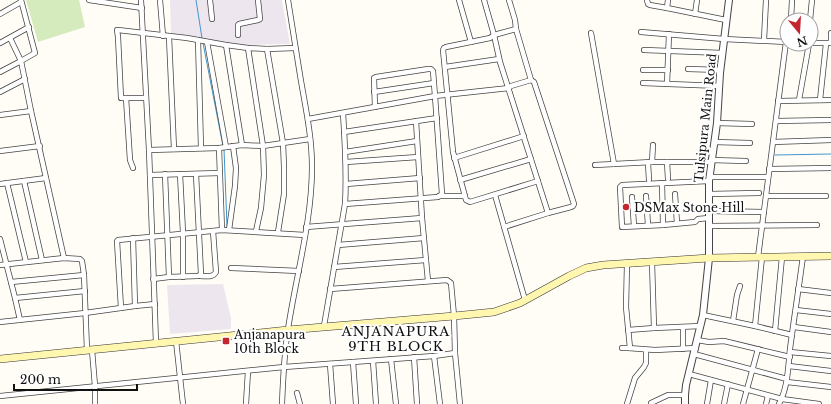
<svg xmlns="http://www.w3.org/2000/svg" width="831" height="404" font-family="'Libre Baskerville',serif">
	<rect width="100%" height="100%" fill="#fffdf5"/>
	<g fill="#eee6ef">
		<path d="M 170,0 L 282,0 L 290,44 L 243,45 L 171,34 Z"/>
		<path d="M 223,284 L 231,318 L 231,329 L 170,334 L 167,285 Z"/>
	</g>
	<path fill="#d5ebbd" d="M 26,0 L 79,0 L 85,27 L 38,42 Z"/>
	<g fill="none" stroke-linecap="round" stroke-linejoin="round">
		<g stroke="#3f96cf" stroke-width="1">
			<path d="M 196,0 L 202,38"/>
			<path d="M 203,43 L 223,146"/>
			<path d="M 224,149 L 227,226"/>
			<path d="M 775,155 L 831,154"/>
		</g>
		<defs>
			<g id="minor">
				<path d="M 89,0 L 142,8"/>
				<path d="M 141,0 L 149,150 L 156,343"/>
				<path d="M 160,0 L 163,36"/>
				<path d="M 210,0 L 212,19"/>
				<path d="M 459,0 L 471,42"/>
				<path d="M 484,0 L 494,35 L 500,62 L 548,213"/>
				<path d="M 509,0 L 515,20 L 516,29 L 531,80"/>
				<path d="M 647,0 L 648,4 L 650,5 L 667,8 L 726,20"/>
				<path d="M 667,8 L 668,0"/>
				<path d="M 0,14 L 21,2"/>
				<path d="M 695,14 L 697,0"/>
				<path d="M 791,20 L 792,0"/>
				<path d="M 810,20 L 812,0"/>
				<path d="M 516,29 L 494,35 L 490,38 L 446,47 L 444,48 L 443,50 L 453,152 L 466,200 L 470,202 L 538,181"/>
				<path d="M 641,32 L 724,39 L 787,42"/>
				<path d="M 591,33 L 614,164"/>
				<path d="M 238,35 L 238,25 L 239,24 L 258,20 L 260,19 L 258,0"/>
				<path d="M 169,37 L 174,149"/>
				<path d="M 10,38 L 21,61 L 35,53 L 21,0"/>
				<path d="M 198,40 L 201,148"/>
				<path d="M 764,40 L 766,0"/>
				<path d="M 207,42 L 226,147"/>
				<path d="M 0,43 L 29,27"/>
				<path d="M 811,43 L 831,43"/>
				<path d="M 831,43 L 831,33"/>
				<path d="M 226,45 L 242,145"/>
				<path d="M 248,48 L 263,146 L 264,175 L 261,208 L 256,231"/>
				<path d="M 267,49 L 283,143 L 284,167 L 284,194 L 278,232"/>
				<path d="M 644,50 L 723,53"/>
				<path d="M 445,67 L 499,59"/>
				<path d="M 688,69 L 721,70"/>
				<path d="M 643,70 L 668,70"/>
				<path d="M 0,72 L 21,61 L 31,111 L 64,258"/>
				<path d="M 643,83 L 720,86"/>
				<path d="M 667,84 L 669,34"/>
				<path d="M 0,92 L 25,79"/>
				<path d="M 374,92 L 434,83"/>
				<path d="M 126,98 L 130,160 L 133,168"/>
				<path d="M 146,98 L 121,98 L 118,37 L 117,30 L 118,30 L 187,38 L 226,45 L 248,48 L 267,49 L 295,48"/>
				<path d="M 799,100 L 809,44"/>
				<path d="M 820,100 L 826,44"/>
				<path d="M 778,101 L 831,100"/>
				<path d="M 375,107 L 374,78 L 376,77 L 428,69 L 431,69 L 433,71 L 435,96 L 509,88 L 511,86 L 531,80 L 534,82 L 574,204 L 573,206 L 571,207 L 548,213 L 504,227"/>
				<path d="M 0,115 L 31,111"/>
				<path d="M 308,119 L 435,96 L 442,194 L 438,197 L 345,204"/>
				<path d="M 416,121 L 422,218 L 428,281"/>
				<path d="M 776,121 L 831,120"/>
				<path d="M 717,123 L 752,124"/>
				<path d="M 344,132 L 437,118"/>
				<path d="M 714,142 L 750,143"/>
				<path d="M 773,142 L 831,140"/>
				<path d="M 219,148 L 222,230"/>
				<path d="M 149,150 L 219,148 L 242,145 L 263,146 L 310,139"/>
				<path d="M 0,151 L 40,146"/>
				<path d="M 345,152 L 417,141"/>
				<path d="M 454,158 L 524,136"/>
				<path d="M 711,160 L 746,161"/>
				<path d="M 346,162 L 418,157"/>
				<path d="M 652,162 L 653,145"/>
				<path d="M 667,162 L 668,179"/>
				<path d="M 648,163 L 649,180"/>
				<path d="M 595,165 L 652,162 L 711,162"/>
				<path d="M 769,169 L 831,168"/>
				<path d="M 165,174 L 169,277"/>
				<path d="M 180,174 L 183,233 L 183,277"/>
				<path d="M 150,175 L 220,173"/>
				<path d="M 710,177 L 768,177"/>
				<path d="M 460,180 L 531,159"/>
				<path d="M 24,181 L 42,260"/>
				<path d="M 709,181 L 622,185 L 620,187 L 622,227 L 663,225 L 695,222 L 698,219 L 709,218"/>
				<path d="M 7,183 L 26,262"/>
				<path d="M 662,183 L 663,225"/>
				<path d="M 0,184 L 46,178"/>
				<path d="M 346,184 L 420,178"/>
				<path d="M 675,194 L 677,223"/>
				<path d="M 709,194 L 759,193"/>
				<path d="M 495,195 L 525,300"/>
				<path d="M 439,196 L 465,196"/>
				<path d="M 646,196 L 648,225"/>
				<path d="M 766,196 L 826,196"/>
				<path d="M 632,197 L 634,226"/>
				<path d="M 709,211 L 764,212"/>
				<path d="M 709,226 L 817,225"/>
				<path d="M 306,227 L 422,218"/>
				<path d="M 229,230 L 235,186 L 236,168 L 233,146"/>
				<path d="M 133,238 L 135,306"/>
				<path d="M 0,239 L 15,298 L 20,320"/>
				<path d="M 338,245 L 424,238"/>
				<path d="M 758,257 L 786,42"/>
				<path d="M 652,262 L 654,328 L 701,326"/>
				<path d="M 627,264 L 626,307 L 630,348"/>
				<path d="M 0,265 L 64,258 L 80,259 L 82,261 L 84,275 L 87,350"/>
				<path d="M 334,267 L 426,260"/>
				<path d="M 231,268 L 299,271"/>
				<path d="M 200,276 C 206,276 213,278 216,272 L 213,231"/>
				<path d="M 153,279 L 169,277 L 198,276 L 201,274 L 196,174"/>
				<path d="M 11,282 L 84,275"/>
				<path d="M 330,289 L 447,280 L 451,283 L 454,316 L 455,353 L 460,404"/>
				<path d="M 798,289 L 831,293"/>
				<path d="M 15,298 L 85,291"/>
				<path d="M 121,308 L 117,241 L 118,240 L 222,230 L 305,235"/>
				<path d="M 796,310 L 831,314"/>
				<path d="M 703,315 L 755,326 L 792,335"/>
				<path d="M 733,321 L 737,295 L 740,286"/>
				<path d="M 0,322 L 85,313 L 135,306 L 155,304"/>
				<path d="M 324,326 L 345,204 C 347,173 345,143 343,113"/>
				<path d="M 755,326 L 762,257"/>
				<path d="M 683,327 L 683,349"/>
				<path d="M 794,327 L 831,332"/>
				<path d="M 628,330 L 654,328"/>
				<path d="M 775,331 L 782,257"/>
				<path d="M 697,340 L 709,342 L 724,341 L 790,357"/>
				<path d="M 176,341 L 183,404"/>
				<path d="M 622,348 L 628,348 L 655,350 L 696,348"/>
				<path d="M 92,350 L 95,386 L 95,404"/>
				<path d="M 790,352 L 831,356"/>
				<path d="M 694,354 L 787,379"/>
				<path d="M 434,356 L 440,404"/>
				<path d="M 414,357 L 417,404"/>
				<path d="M 391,359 L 396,404"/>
				<path d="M 373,361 L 376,404"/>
				<path d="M 353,362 L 356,404"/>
				<path d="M 330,364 L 333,404"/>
				<path d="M 789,366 L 831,371"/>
				<path d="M 689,374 L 782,399 L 819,404"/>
				<path d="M 787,382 L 831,387"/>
				<path d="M 297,393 L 300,404"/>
				<path d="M 0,396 L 284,367 L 353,362 L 434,356 L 455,353"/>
				<path d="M 246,404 L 248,371"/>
				<path d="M 282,404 C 283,379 284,354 288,329 C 296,276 312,221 312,167 C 312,136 305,105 300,75 C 296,50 292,25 288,0"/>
				<path d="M 627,404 L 635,378 L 644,367 L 646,363 L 646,350"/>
				<path d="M 651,404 L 651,403 L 668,395 L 685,395"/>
				<path d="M 707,404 L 711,380"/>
				<path d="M 724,404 L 728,384"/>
				<path d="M 743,404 L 758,349"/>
				<path d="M 766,404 L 768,396"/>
				<path d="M 779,404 C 788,387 788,368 790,349 C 794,318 799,287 803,256"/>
			</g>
			<path id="tertiary" d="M 685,404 L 685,395 L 686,385 L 703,315 L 709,258 L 709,181 L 717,123 L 720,73 L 729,0"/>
			<path id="secondary" d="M 0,359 L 288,330 L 454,316 L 494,312 L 520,303 L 569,276 L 586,268 L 603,265 L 709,258 L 831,256"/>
		</defs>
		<use href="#minor" stroke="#444" stroke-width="6"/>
		<use href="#tertiary" stroke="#444" stroke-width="8"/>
		<use href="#secondary" stroke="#333" stroke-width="8"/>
		<use href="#minor" stroke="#fff" stroke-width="4.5"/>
		<use href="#tertiary" stroke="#fff" stroke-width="6"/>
		<use href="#secondary" stroke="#fff6b0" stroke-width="7"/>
	</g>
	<g fill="#c4262e" stroke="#fff" stroke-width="1.5">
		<circle cx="626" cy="207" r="4"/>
		<rect x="222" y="337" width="8" height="8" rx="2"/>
	</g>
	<g text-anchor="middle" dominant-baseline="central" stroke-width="4" stroke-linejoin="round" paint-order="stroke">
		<g font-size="12" fill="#111" stroke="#fff">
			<text transform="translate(705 118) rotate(-84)">Tulsipura Main Road</text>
		</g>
		<g font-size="12" fill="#111" stroke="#fff" text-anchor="start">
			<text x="634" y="207">DSMax Stone Hill</text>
			<text x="234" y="334">Anjanapura<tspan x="234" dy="14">10th Block</tspan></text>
		</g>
		<g font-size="13" letter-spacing="1" fill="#111" stroke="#fff">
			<text x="396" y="331">ANJANAPURA<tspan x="396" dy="15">9TH BLOCK</tspan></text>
		</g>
	</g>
	<g transform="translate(799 32) rotate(162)"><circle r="19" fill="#ffffff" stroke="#a0a0a0"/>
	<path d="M0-3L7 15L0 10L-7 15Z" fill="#c4262e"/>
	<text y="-6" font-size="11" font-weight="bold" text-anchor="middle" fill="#111111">N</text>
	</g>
	<path d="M14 384v6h123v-6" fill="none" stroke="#111111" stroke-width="2"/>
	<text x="20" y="384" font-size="12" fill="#111111" stroke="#ffffff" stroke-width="3" paint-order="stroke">200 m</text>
</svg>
